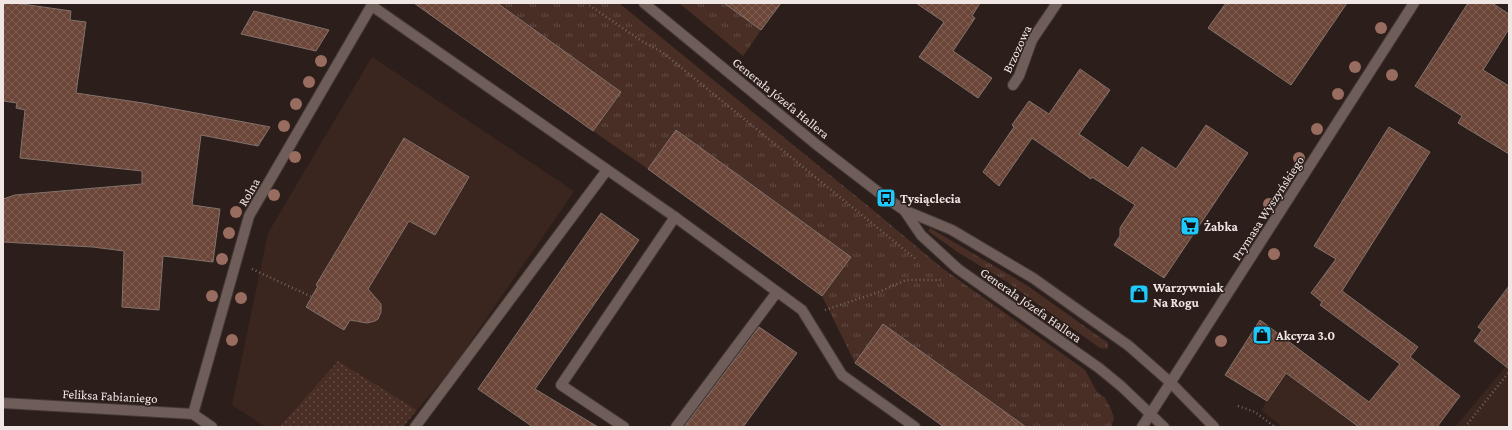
<svg xmlns="http://www.w3.org/2000/svg" width="1512" height="430" font-family="'Crimson Pro',serif">
	<defs>
		<pattern id="grass-tufts" width="24" height="20" patternUnits="userSpaceOnUse"><rect width="24" height="20" fill="#482e25"/><path d="M3 7l-1-3M5 7V3M7 7l1-3M15 17l-1-3M17 17v-4M19 17l1-3" fill="none" stroke="#634c44"/></pattern>
		<pattern id="park-dots" width="8" height="8" patternUnits="userSpaceOnUse"><rect width="8" height="8" fill="#482e25"/><path d="M2 2h.1M6 6h.1" fill="none" stroke="#634c44" stroke-width="1.8" stroke-linecap="round"/></pattern>
		<pattern id="building-cross-hatch" width="8" height="8" patternUnits="userSpaceOnUse"><rect width="8" height="8" fill="#6b4538"/><path d="M0 0l8 8M0 8l8-8" fill="none" stroke="#806055"/></pattern>
	</defs>
	<rect width="100%" height="100%" fill="#2c1e1a"/>
	<g fill="#3a261f">
		<path d="M 372,57 L 574,191 L 553,222 L 450,371 L 417,410 L 338,361 L 279,427 L 266,427 L 232,405 L 268,233 Z"/>
		<path d="M 1260,320 L 1403,427 L 1283,427 L 1261,410 L 1267,401 L 1225,375 Z"/>
		<path d="M 1509,362 L 1509,427 L 1455,427 L 1506,366 Z"/>
	</g>
	<g fill="url(#grass-tufts)">
		<path d="M 497,3 L 619,3 L 873,210 L 942,268 L 1085,370 L 1097,392 L 1105,398 L 1111,409 L 1114,418 L 1111,427 L 1026,427 L 883,325 L 855,363 L 822,296 L 850,256 L 676,130 L 648,169 L 593,131 L 620,92 Z"/>
		<path d="M 679,3 L 724,3 L 761,30 L 743,56 Z"/>
		<path d="M 930,228 L 1028,286 L 1108,343 L 1108,347 L 1107,349 L 1100,348 L 1007,282 L 959,253 L 928,231 Z"/>
	</g>
	<path fill="url(#park-dots)" d="M 338,361 L 417,410 L 403,427 L 279,427 Z"/>
	<g fill="url(#building-cross-hatch)" stroke="#83726c">
		<path d="M 3,3 L 15,3 L 71,11 L 70,20 L 86,22 L 76,93 L 143,103 L 270,127 L 258,146 L 201,135 L 192,205 L 220,209 L 213,262 L 163,256 L 159,310 L 122,307 L 124,251 L 93,247 L 3,242 L 3,199 L 15,195 L 142,184 L 142,171 L 20,158 L 25,110 L 16,108 L 17,103 L 3,101 Z"/>
		<path d="M 414,3 L 497,3 L 621,92 L 593,131 Z"/>
		<path d="M 724,3 L 781,3 L 761,30 Z"/>
		<path d="M 916,3 L 980,3 L 972,16 L 975,18 L 953,51 L 992,78 L 978,98 L 919,57 L 944,22 Z"/>
		<path d="M 1226,3 L 1347,3 L 1291,85 L 1208,28 Z"/>
		<path d="M 1468,3 L 1492,3 L 1509,14 L 1509,29 L 1483,70 L 1509,86 L 1509,154 L 1458,123 L 1462,116 L 1415,86 Z"/>
		<path d="M 254,11 L 329,30 L 316,51 L 241,34 Z"/>
		<path d="M 1080,69 L 1110,90 L 1079,134 L 1128,168 L 1142,147 L 1176,169 L 1206,125 L 1248,153 L 1164,278 L 1114,245 L 1120,236 L 1120,228 L 1135,205 L 1092,177 L 1091,179 L 1032,138 L 999,186 L 983,172 L 1014,127 L 1012,125 L 1029,101 L 1049,114 Z"/>
		<path d="M 1389,127 L 1430,152 L 1342,291 L 1418,347 L 1410,357 L 1460,396 L 1437,427 L 1359,427 L 1286,373 L 1267,401 L 1225,375 L 1260,320 L 1369,402 L 1400,364 L 1320,305 L 1322,302 L 1311,293 L 1336,259 L 1314,246 Z"/>
		<path d="M 676,130 L 851,257 L 822,296 L 648,169 Z"/>
		<path d="M 404,138 L 469,177 L 435,235 L 409,221 L 368,289 L 381,304 L 381,312 L 378,319 L 375,321 L 367,323 L 350,320 L 344,330 L 306,307 L 318,286 L 316,285 Z"/>
		<path d="M 601,213 L 639,240 L 535,389 L 598,427 L 533,427 L 478,389 Z"/>
		<path d="M 1509,286 L 1509,369 L 1474,341 L 1482,330 L 1478,327 Z"/>
		<path d="M 883,324 L 1026,427 L 944,427 L 855,363 Z"/>
		<path d="M 759,327 L 797,353 L 743,427 L 684,427 Z"/>
	</g>
	<g fill="none" stroke-linecap="round" stroke-linejoin="round">
		<defs>
			<g id="street">
				<path d="M 372,6 L 675,217 L 802,310 L 842,375 L 915,427"/>
				<path d="M 1013,85 L 1019,76 L 1032,40 L 1057,3"/>
				<path d="M 3,403 L 193,414 L 212,427"/>
				<path d="M 193,414 L 249,216 L 373,3"/>
				<path d="M 415,427 L 607,170"/>
				<path d="M 624,427 L 561,385 L 675,217"/>
				<path d="M 676,427 L 777,292"/>
			</g>
			<g id="secondary">
				<path d="M 644,3 L 817,145 L 886,198 L 904,210 L 952,230 L 1033,278 L 1129,346 L 1171,383 L 1214,427"/>
				<path d="M 904,210 L 921,235 L 958,269 L 1099,368 L 1121,386 L 1164,427"/>
				<path d="M 1142,427 L 1414,3"/>
			</g>
		</defs>
		<use href="#street" stroke="#443936" stroke-width="12"/>
		<use href="#secondary" stroke="#443936" stroke-width="12"/>
		<g stroke="#706460" stroke-width="2.5" stroke-dasharray="1 3" stroke-linecap="butt">
			<path d="M 586,3 L 643,42 L 662,52 L 917,260"/>
			<path d="M 252,269 L 312,297"/>
			<path d="M 825,310 L 879,292 L 906,280 L 943,280"/>
			<path d="M 1238,406 L 1255,412 L 1275,427"/>
			<path d="M 1465,427 L 1509,372"/>
		</g>
		<use href="#street" stroke="#6e5d58" stroke-width="10"/>
		<use href="#secondary" stroke="#6e5d58" stroke-width="10"/>
	</g>
	<g fill="#986c5e">
		<circle cx="1381" cy="28" r="6"/>
		<circle cx="321" cy="61" r="6"/>
		<circle cx="1355" cy="67" r="6"/>
		<circle cx="1392" cy="75" r="6"/>
		<circle cx="309" cy="82" r="6"/>
		<circle cx="1338" cy="94" r="6"/>
		<circle cx="296" cy="104" r="6"/>
		<circle cx="284" cy="126" r="6"/>
		<circle cx="1317" cy="129" r="6"/>
		<circle cx="295" cy="157" r="6"/>
		<circle cx="1299" cy="158" r="6"/>
		<circle cx="274" cy="195" r="6"/>
		<circle cx="1269" cy="204" r="6"/>
		<circle cx="236" cy="212" r="6"/>
		<circle cx="229" cy="233" r="6"/>
		<circle cx="1274" cy="254" r="6"/>
		<circle cx="222" cy="259" r="6"/>
		<circle cx="212" cy="296" r="6"/>
		<circle cx="241" cy="298" r="6"/>
		<circle cx="232" cy="340" r="6"/>
		<circle cx="1221" cy="341" r="6"/>
	</g>
	<defs>
		<symbol id="bus-square" viewBox="-11 -11 22 22"><rect x="-9" y="-9" width="18" height="18" rx="4" fill="#1dc9fd" stroke="#2c1e1a"/><path d="M-5-6H5V4H4V6H2V4H-2V6H-4V4H-5ZM-3.5-4V0h7V-4ZM-3.5 1.2v1.5H-2V1.2ZM2 1.2v1.5H3.5V1.2Z" fill="#111"/></symbol>
		<symbol id="supermarket-square" viewBox="-11 -11 22 22"><rect x="-9" y="-9" width="18" height="18" rx="4" fill="#1dc9fd" stroke="#2c1e1a"/><path d="M-6-5.5h2.5l.6 2H6L4.5 2H-2.5L-4.4-4H-6ZM-1.5 3.2a1.3 1.3 0 1 0 .1 0ZM3 3.2a1.3 1.3 0 1 0 .1 0Z" fill="#111"/></symbol>
		<symbol id="shop-square" viewBox="-11 -11 22 22"><rect x="-9" y="-9" width="18" height="18" rx="4" fill="#1dc9fd" stroke="#2c1e1a"/><path d="M-5-2.5h2.3a2.7 3.5 0 0 1 5.4 0H5L5.5 6h-11ZM-1.5-2.5h3a1.5 2.3 0 0 0-3 0Z" fill="#111"/></symbol>
	</defs>
	<g fill-rule="evenodd">
		<use href="#bus-square" x="875" y="187" width="22" height="22"/>
		<use href="#supermarket-square" x="1179" y="215" width="22" height="22"/>
		<use href="#shop-square" x="1128" y="283" width="22" height="22"/>
		<use href="#shop-square" x="1251" y="324" width="22" height="22"/>
	</g>
	<g text-anchor="middle" dominant-baseline="central" stroke-width="3" stroke-linejoin="round" paint-order="stroke">
		<g font-size="13" fill="#f0e6e3" stroke="#2c1e1a">
			<text transform="translate(1017 49) rotate(-65)">Brzozowa</text>
			<text transform="translate(781 98) rotate(39)">Generała Józefa Hallera</text>
			<text transform="translate(249 192) rotate(-60)">Rolna</text>
			<text transform="translate(1268 208) rotate(-57)">Prymasa Wyszyńskiego</text>
			<text transform="translate(1031 305) rotate(35)">Generała Józefa Hallera</text>
			<text transform="translate(110 396) rotate(3)">Feliksa Fabianiego</text>
		</g>
		<g font-size="13" font-weight="bold" fill="#f0e6e3" stroke="#2c1e1a" text-anchor="start">
			<text x="900" y="198">Tysiąclecia</text>
			<text x="1204" y="226">Żabka</text>
			<text x="1153" y="287">Warzywniak<tspan x="1153" dy="15">Na Rogu</tspan></text>
			<text x="1276" y="335">Akcyza 3.0</text>
		</g>
	</g>
	<rect width="1512" height="430" fill="none" stroke="#f0e6e3" stroke-width="8"/>
</svg>
